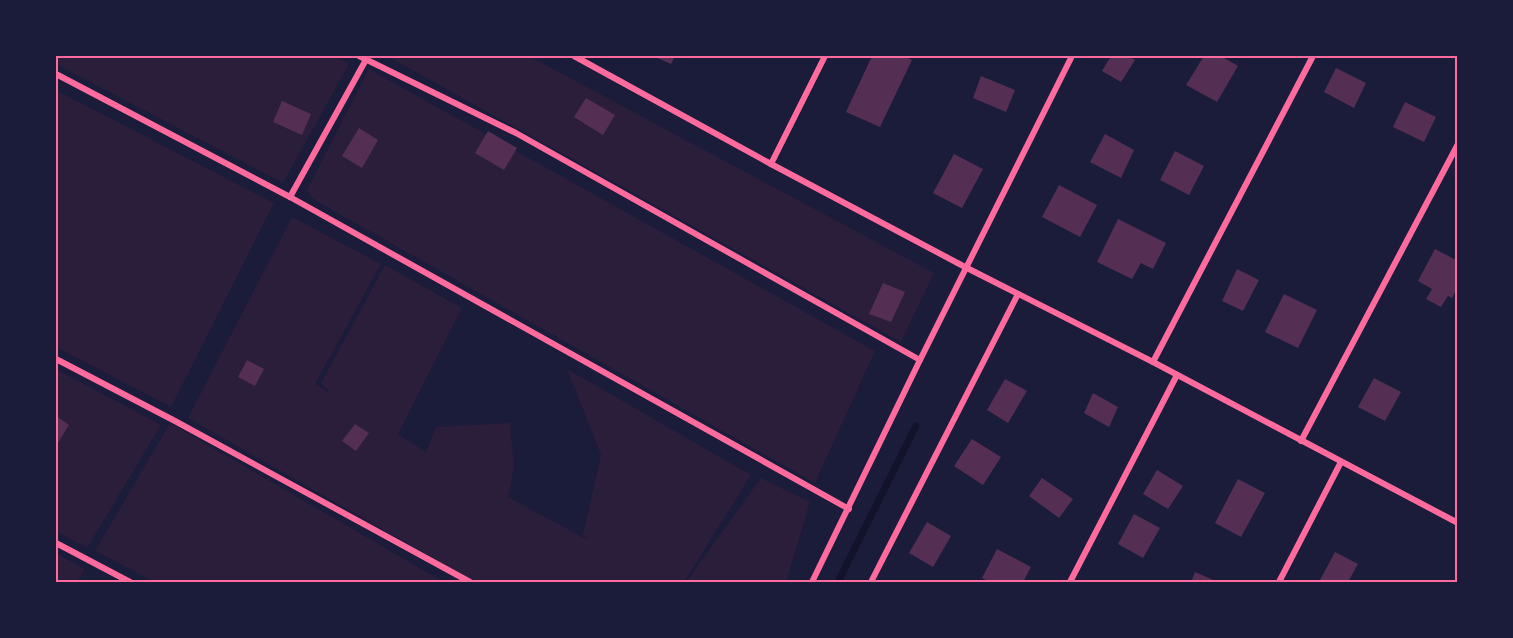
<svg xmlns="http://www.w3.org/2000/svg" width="1513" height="638" font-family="'Noto Serif',serif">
	<rect width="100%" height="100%" fill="#1b1b3a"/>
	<g fill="#2a1e3b">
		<path d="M 56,56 L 332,56 L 349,64 L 283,183 L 56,64 Z"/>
		<path d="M 387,56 L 529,56 L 934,273 L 901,342 Z"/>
		<path d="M 369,69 L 875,351 L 815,483 L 313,199 L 307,190 Z"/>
		<path d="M 56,90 L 274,203 L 171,407 L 56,347 Z"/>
		<path d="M 292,217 L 381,264 L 315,384 L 331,394 L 321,383 L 385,265 L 462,308 L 398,434 L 426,452 L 436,427 L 510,423 L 514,468 L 508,497 L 588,540 L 583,535 L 601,455 L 567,369 L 751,475 L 684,582 L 475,582 L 188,418 Z"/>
		<path d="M 56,369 L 161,425 L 87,548 L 56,531 Z"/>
		<path d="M 170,423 L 444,582 L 155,582 L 95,551 Z"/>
		<path d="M 761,478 L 810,502 L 786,582 L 686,582 Z"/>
		<path d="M 56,553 L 85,569 L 77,582 L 56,582 Z"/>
	</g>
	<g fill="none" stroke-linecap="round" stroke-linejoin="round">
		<path stroke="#12122b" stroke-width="7" d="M 838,582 L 916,426"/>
	</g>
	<g fill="#542f53">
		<path d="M 653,56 L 675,56 L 671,64 Z"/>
		<path d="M 872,56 L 904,56 L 912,60 L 880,127 L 846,112 Z"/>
		<path d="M 1111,56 L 1128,56 L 1135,60 L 1121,82 L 1102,71 Z"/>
		<path d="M 1204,56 L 1221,56 L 1238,66 L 1217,102 L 1186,85 Z"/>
		<path d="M 1336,68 L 1366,83 L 1354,108 L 1324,92 Z"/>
		<path d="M 981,76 L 1015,90 L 1006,112 L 973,98 Z"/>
		<path d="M 586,98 L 615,115 L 603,135 L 574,117 Z"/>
		<path d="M 282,101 L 311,114 L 302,135 L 273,122 Z"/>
		<path d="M 1405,102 L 1436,117 L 1424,142 L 1393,127 Z"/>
		<path d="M 359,128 L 378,140 L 362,168 L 342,156 Z"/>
		<path d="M 488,131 L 517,148 L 504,170 L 475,153 Z"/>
		<path d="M 1105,134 L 1134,150 L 1121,178 L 1090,162 Z"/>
		<path d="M 1175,151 L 1204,166 L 1189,195 L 1160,180 Z"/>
		<path d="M 954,154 L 983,169 L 962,208 L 933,193 Z"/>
		<path d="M 1059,185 L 1097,205 L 1080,237 L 1042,217 Z"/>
		<path d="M 1118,219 L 1166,243 L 1153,269 L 1141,263 L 1132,279 L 1097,262 Z"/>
		<path d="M 1435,249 L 1458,261 L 1458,287 L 1452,298 L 1448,296 L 1441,307 L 1426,299 L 1432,289 L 1418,281 Z"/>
		<path d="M 1237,269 L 1259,280 L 1243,311 L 1222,301 Z"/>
		<path d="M 883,283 L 905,292 L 891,322 L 869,314 Z"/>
		<path d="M 1284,294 L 1317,310 L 1298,348 L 1265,332 Z"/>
		<path d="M 247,360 L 264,369 L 255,386 L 238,377 Z"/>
		<path d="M 1374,378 L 1401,392 L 1385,421 L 1358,407 Z"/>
		<path d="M 1005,379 L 1027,391 L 1008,423 L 987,410 Z"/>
		<path d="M 1093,393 L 1118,407 L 1109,427 L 1084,413 Z"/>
		<path d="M 56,416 L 69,425 L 56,446 Z"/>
		<path d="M 355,424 L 369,433 L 356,451 L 342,441 Z"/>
		<path d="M 972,439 L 1001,457 L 983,485 L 954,466 Z"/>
		<path d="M 1157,470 L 1183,486 L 1168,509 L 1143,494 Z"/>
		<path d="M 1042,478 L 1073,499 L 1059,518 L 1029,496 Z"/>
		<path d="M 1238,479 L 1265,493 L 1241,537 L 1215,523 Z"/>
		<path d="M 1134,514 L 1160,528 L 1143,558 L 1118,544 Z"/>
		<path d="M 927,522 L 951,536 L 933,567 L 909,553 Z"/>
		<path d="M 997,549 L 1031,567 L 1023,582 L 990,582 L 982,578 Z"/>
		<path d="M 1335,552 L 1358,564 L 1348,582 L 1324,582 L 1320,580 Z"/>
		<path d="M 1195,572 L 1218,582 L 1191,582 Z"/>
	</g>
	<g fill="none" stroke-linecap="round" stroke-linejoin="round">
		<g stroke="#ff6b9d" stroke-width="6">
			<path d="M 359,56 L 516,133 L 920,360"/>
			<path d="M 574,56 L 771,164 L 967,268 L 1153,362 L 1458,523"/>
			<path d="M 56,74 L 290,197 L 849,509"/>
			<path d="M 771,164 L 825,56"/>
			<path d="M 290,197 L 368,56"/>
			<path d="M 56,359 L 175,421 L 470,582"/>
			<path d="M 1153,362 L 1313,56"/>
			<path d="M 1301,441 L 1458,144"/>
			<path d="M 56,543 L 130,582"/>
			<path d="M 812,582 L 920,360 L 1072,56"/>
			<path d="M 871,582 L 1018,294"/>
			<path d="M 1070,582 L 1177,375"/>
			<path d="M 1279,582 L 1341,462"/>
		</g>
	</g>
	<rect width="1513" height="638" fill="none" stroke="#1b1b3a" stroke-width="114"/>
	<rect x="57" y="57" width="1399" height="524" fill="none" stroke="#ff6b9d" stroke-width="2"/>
</svg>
